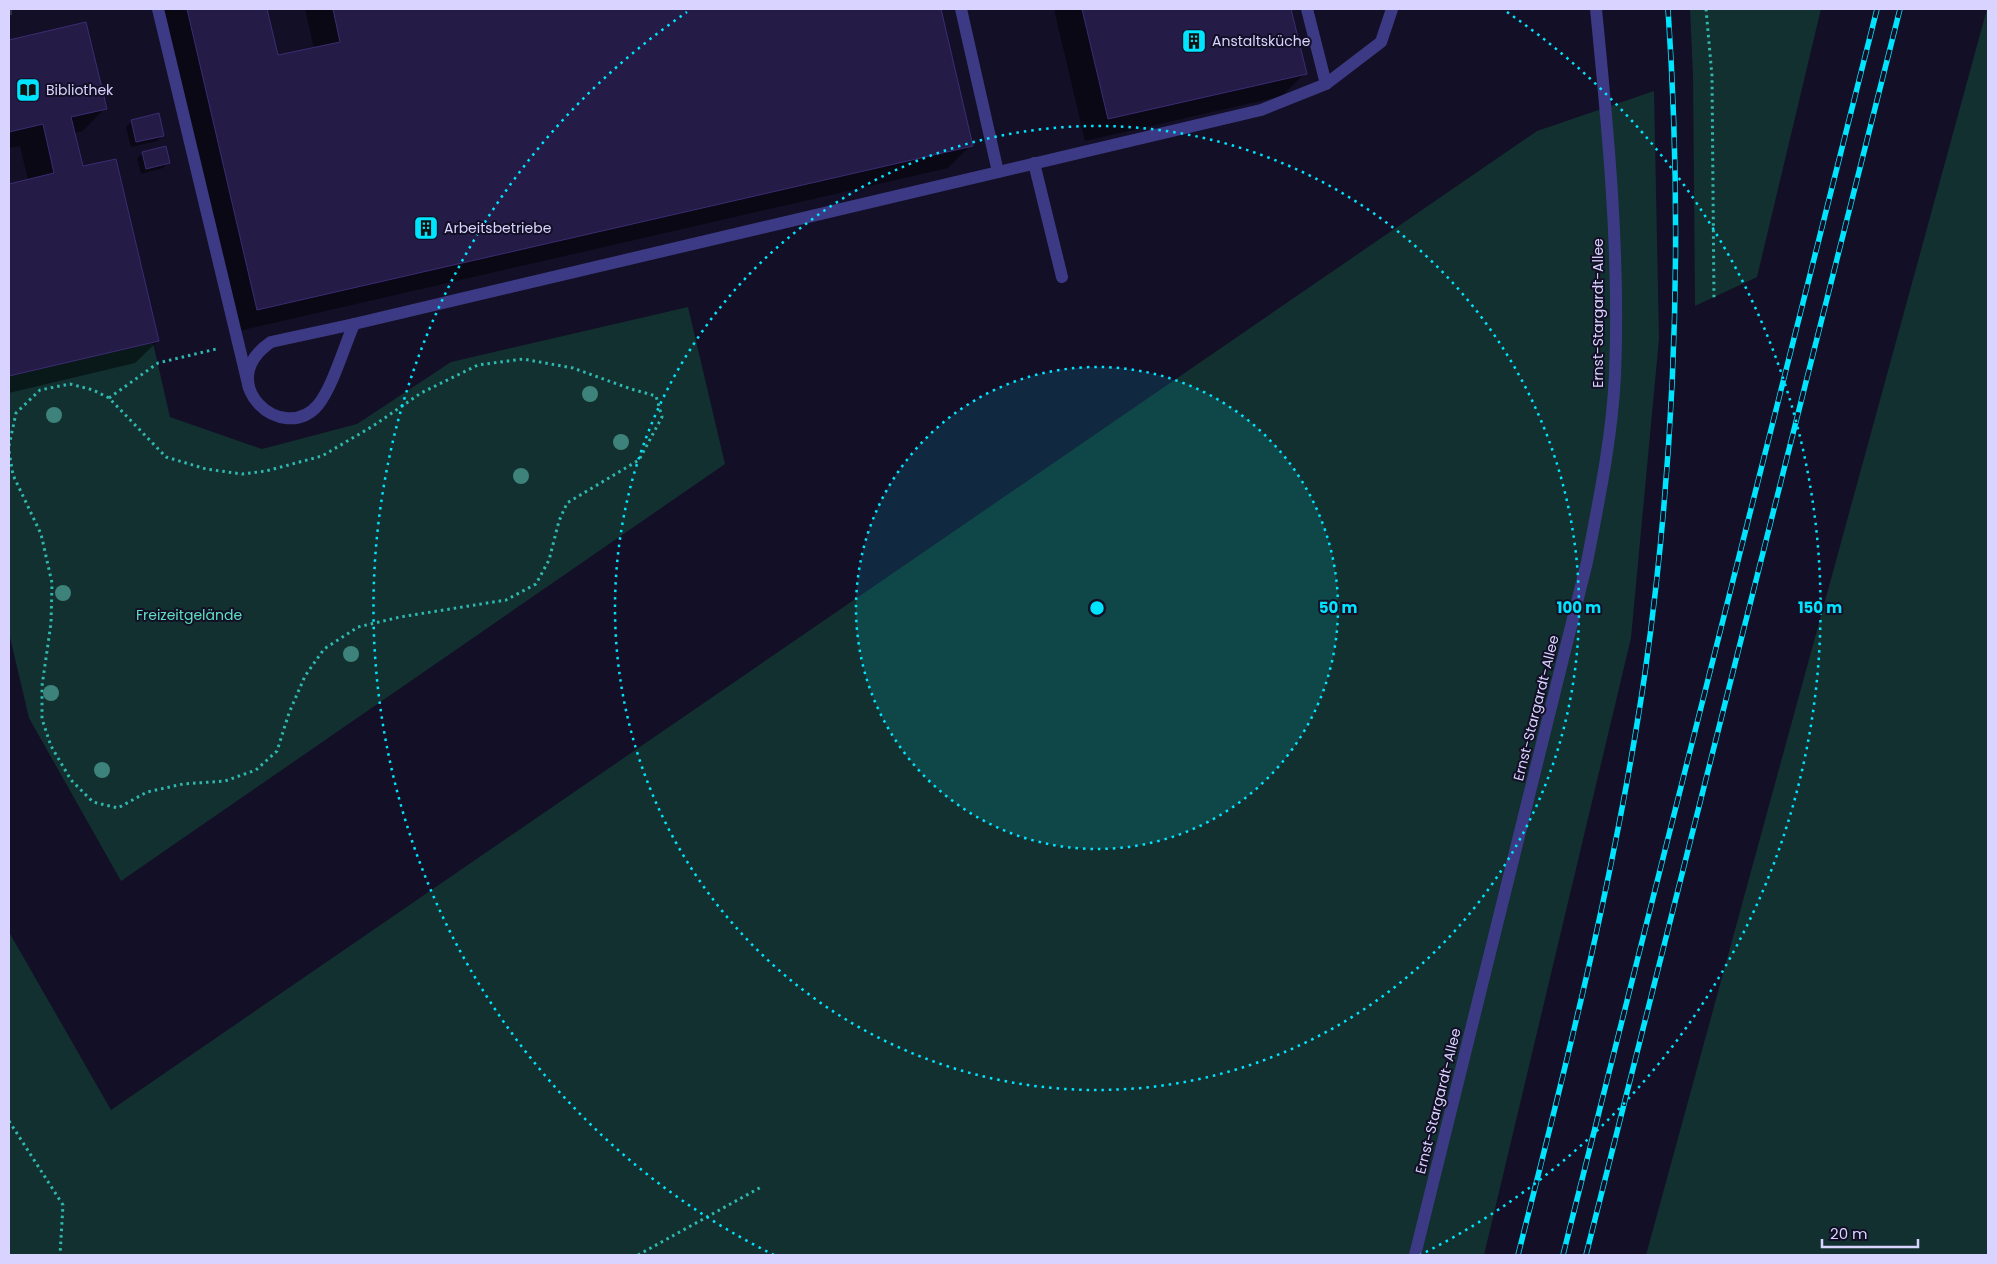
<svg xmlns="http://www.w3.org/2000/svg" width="1997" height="1264" font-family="Poppins,sans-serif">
	<rect width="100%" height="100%" fill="#130f26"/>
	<g fill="#12302f">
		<path d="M 1690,9 L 1821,9 L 1757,277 L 1695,306 L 1693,75 Z"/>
		<path d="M 1987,9 L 1988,9 L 1988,1255 L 1646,1255 Z"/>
		<path d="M 1654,91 L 1659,339 L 1631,638 L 1484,1255 L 9,1255 L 9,932 L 111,1110 L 1537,131 Z"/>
		<path d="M 688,307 L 725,464 L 121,881 L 29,718 L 9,633 L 9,376 L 153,343 L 170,417 L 262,449 L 357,424 L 451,362 Z"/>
	</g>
	<g fill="#0007">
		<path d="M 159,9 L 266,9 L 277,57 L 314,49 L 305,9 L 940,9 L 971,145 L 948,168 L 234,332 Z"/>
		<path d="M 1054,9 L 1290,9 L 1305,73 L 1282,96 L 1085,141 Z"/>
		<path d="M 85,23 L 105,108 L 83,131 L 74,133 L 82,168 L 158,341 L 135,363 L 9,393 L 9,185 L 28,180 L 20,146 L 9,148 L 9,41 Z"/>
		<path d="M 132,121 L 163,136 L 157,141 L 131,147 L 126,127 Z"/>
		<path d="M 143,153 L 169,162 L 163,168 L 141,174 L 137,158 Z"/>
	</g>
	<g fill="#241b47" stroke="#3b2d73">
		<path d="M 187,9 L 267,9 L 278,55 L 340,42 L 333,9 L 941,9 L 973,146 L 257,310 Z"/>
		<path d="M 1082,9 L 1291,9 L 1307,74 L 1108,119 Z"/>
		<path d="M 86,22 L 107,109 L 71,117 L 83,166 L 116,159 L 159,341 L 9,376 L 9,184 L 54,173 L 43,124 L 9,132 L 9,40 Z"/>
		<path d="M 159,113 L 164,136 L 136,142 L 131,120 Z"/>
		<path d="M 166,146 L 170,163 L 146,169 L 142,152 Z"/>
	</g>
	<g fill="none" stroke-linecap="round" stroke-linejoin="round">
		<path stroke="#312d47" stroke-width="12" stroke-dasharray="12 6" stroke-linecap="butt" d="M 9,9 L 12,9"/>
		<g stroke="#2fb8b0" stroke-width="3" stroke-dasharray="2.5 4" stroke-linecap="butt">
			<path d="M 1706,9 L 1712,76 L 1714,301"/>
			<path d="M 109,398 L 158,363 L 216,349"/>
			<path d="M 9,446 L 16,413 L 40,390 L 70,384 L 93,390 L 109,398 L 166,457 L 206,469 L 242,474 L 266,471 L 322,456 L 373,426 L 421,393 L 478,365 L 523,359 L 573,368 L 631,389 L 656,396 L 662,417 L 639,460 L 567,503 L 559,521 L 549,560 L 536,584 L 506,600 L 400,617 L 358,627 L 324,649 L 305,676 L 289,713 L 277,751 L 256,770 L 225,781 L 183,784 L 147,792 L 118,808 L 93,802 L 71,780 L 51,746 L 42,719 L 42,686 L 51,623 L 52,583 L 41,534 L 13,475 L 9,451"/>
			<path d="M 9,1121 L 63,1205 L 60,1255"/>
			<path d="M 638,1255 L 763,1186"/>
		</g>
		<g stroke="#3d3a85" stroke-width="12">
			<path d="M 158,9 L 249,388"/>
			<path d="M 961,9 L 998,172"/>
			<path d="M 1307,9 L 1326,84"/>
			<path d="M 1034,163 L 1062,277"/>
			<path d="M 354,324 L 1261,110 L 1326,84 L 1381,42 L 1392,9"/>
			<path d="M 354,324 C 344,347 333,386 318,405 C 283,446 211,383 271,342 Z"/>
		</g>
		<path stroke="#3d3a85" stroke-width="12" d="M 1415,1255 L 1587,562 C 1599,500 1612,438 1615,375 C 1620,253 1608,130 1596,9"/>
		<defs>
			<g id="rail">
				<path d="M 1518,1255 C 1567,1062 1616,870 1645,673 C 1676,453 1683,230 1668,9"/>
				<path d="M 1563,1255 L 1877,9"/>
				<path d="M 1586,1255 L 1900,9"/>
			</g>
		</defs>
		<use href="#rail" stroke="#00e5ff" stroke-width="5.5"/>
		<use href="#rail" stroke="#130f26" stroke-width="4" stroke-dasharray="11" stroke-linecap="butt"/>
	</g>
	<g fill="#3d827b">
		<circle cx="590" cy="394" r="8"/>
		<circle cx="54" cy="415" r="8"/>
		<circle cx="621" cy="442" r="8"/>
		<circle cx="521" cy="476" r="8"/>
		<circle cx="63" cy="593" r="8"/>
		<circle cx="351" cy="654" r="8"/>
		<circle cx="51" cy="693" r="8"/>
		<circle cx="102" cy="770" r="8"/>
	</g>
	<circle cx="1097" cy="608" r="241" fill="#00e5ff" fill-opacity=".12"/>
	<g fill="none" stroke="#00e5ff" stroke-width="2.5" stroke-dasharray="2.5 5">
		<circle cx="1097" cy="608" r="241"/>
		<circle cx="1097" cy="608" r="482"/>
		<path d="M774 1255A723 723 0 0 1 687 12M1507 12A723 723 0 0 1 1420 1255"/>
	</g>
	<defs>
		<symbol id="building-square" viewBox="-11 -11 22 22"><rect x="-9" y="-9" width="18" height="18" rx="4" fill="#00e5ff" stroke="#130f26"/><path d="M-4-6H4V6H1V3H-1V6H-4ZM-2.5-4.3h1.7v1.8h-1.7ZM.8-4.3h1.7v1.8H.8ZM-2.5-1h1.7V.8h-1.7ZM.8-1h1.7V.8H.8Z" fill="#111"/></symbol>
		<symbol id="library-square" viewBox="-11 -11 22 22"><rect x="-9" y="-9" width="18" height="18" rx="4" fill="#00e5ff" stroke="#130f26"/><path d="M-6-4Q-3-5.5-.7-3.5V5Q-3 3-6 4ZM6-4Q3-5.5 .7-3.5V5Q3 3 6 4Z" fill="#111"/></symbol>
	</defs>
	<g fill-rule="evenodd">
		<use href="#building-square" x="1180" y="27" width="28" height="28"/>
		<use href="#library-square" x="14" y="76" width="28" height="28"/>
		<use href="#building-square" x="412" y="214" width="28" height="28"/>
	</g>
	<g text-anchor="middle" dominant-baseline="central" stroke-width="4" stroke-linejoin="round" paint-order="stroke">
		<g font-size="14" fill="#d9d4ff" stroke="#130f26" text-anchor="start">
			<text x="1212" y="41">Anstaltsküche</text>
			<text x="46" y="90">Bibliothek</text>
			<text x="444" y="228">Arbeitsbetriebe</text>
		</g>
		<g font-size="14" fill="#d9d4ff" stroke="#130f26">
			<text transform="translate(1598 313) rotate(-90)">Ernst-Stargardt-Allee</text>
			<text transform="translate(1536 708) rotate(-76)">Ernst-Stargardt-Allee</text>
			<text transform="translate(1438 1101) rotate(-76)">Ernst-Stargardt-Allee</text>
		</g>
		<g font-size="14" fill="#5fe0c0" stroke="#130f26">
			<text x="189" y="615">Freizeitgelände</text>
		</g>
	</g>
	<circle cx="1097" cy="608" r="8" fill="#00e5ff" stroke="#130f26" stroke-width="2.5"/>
	<g font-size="15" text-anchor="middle" font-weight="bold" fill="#00e5ff" stroke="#130f26" stroke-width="4" stroke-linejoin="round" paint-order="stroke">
		<text x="1338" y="613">50 m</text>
		<text x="1579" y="613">100 m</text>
		<text x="1820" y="613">150 m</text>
	</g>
	<rect width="1997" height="1264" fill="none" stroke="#d9d4ff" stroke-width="20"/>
	<path d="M1822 1239v8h96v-8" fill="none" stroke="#d9d4ff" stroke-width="2.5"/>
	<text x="1830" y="1239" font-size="15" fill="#d9d4ff" stroke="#130f26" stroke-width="4" paint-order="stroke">20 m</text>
</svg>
